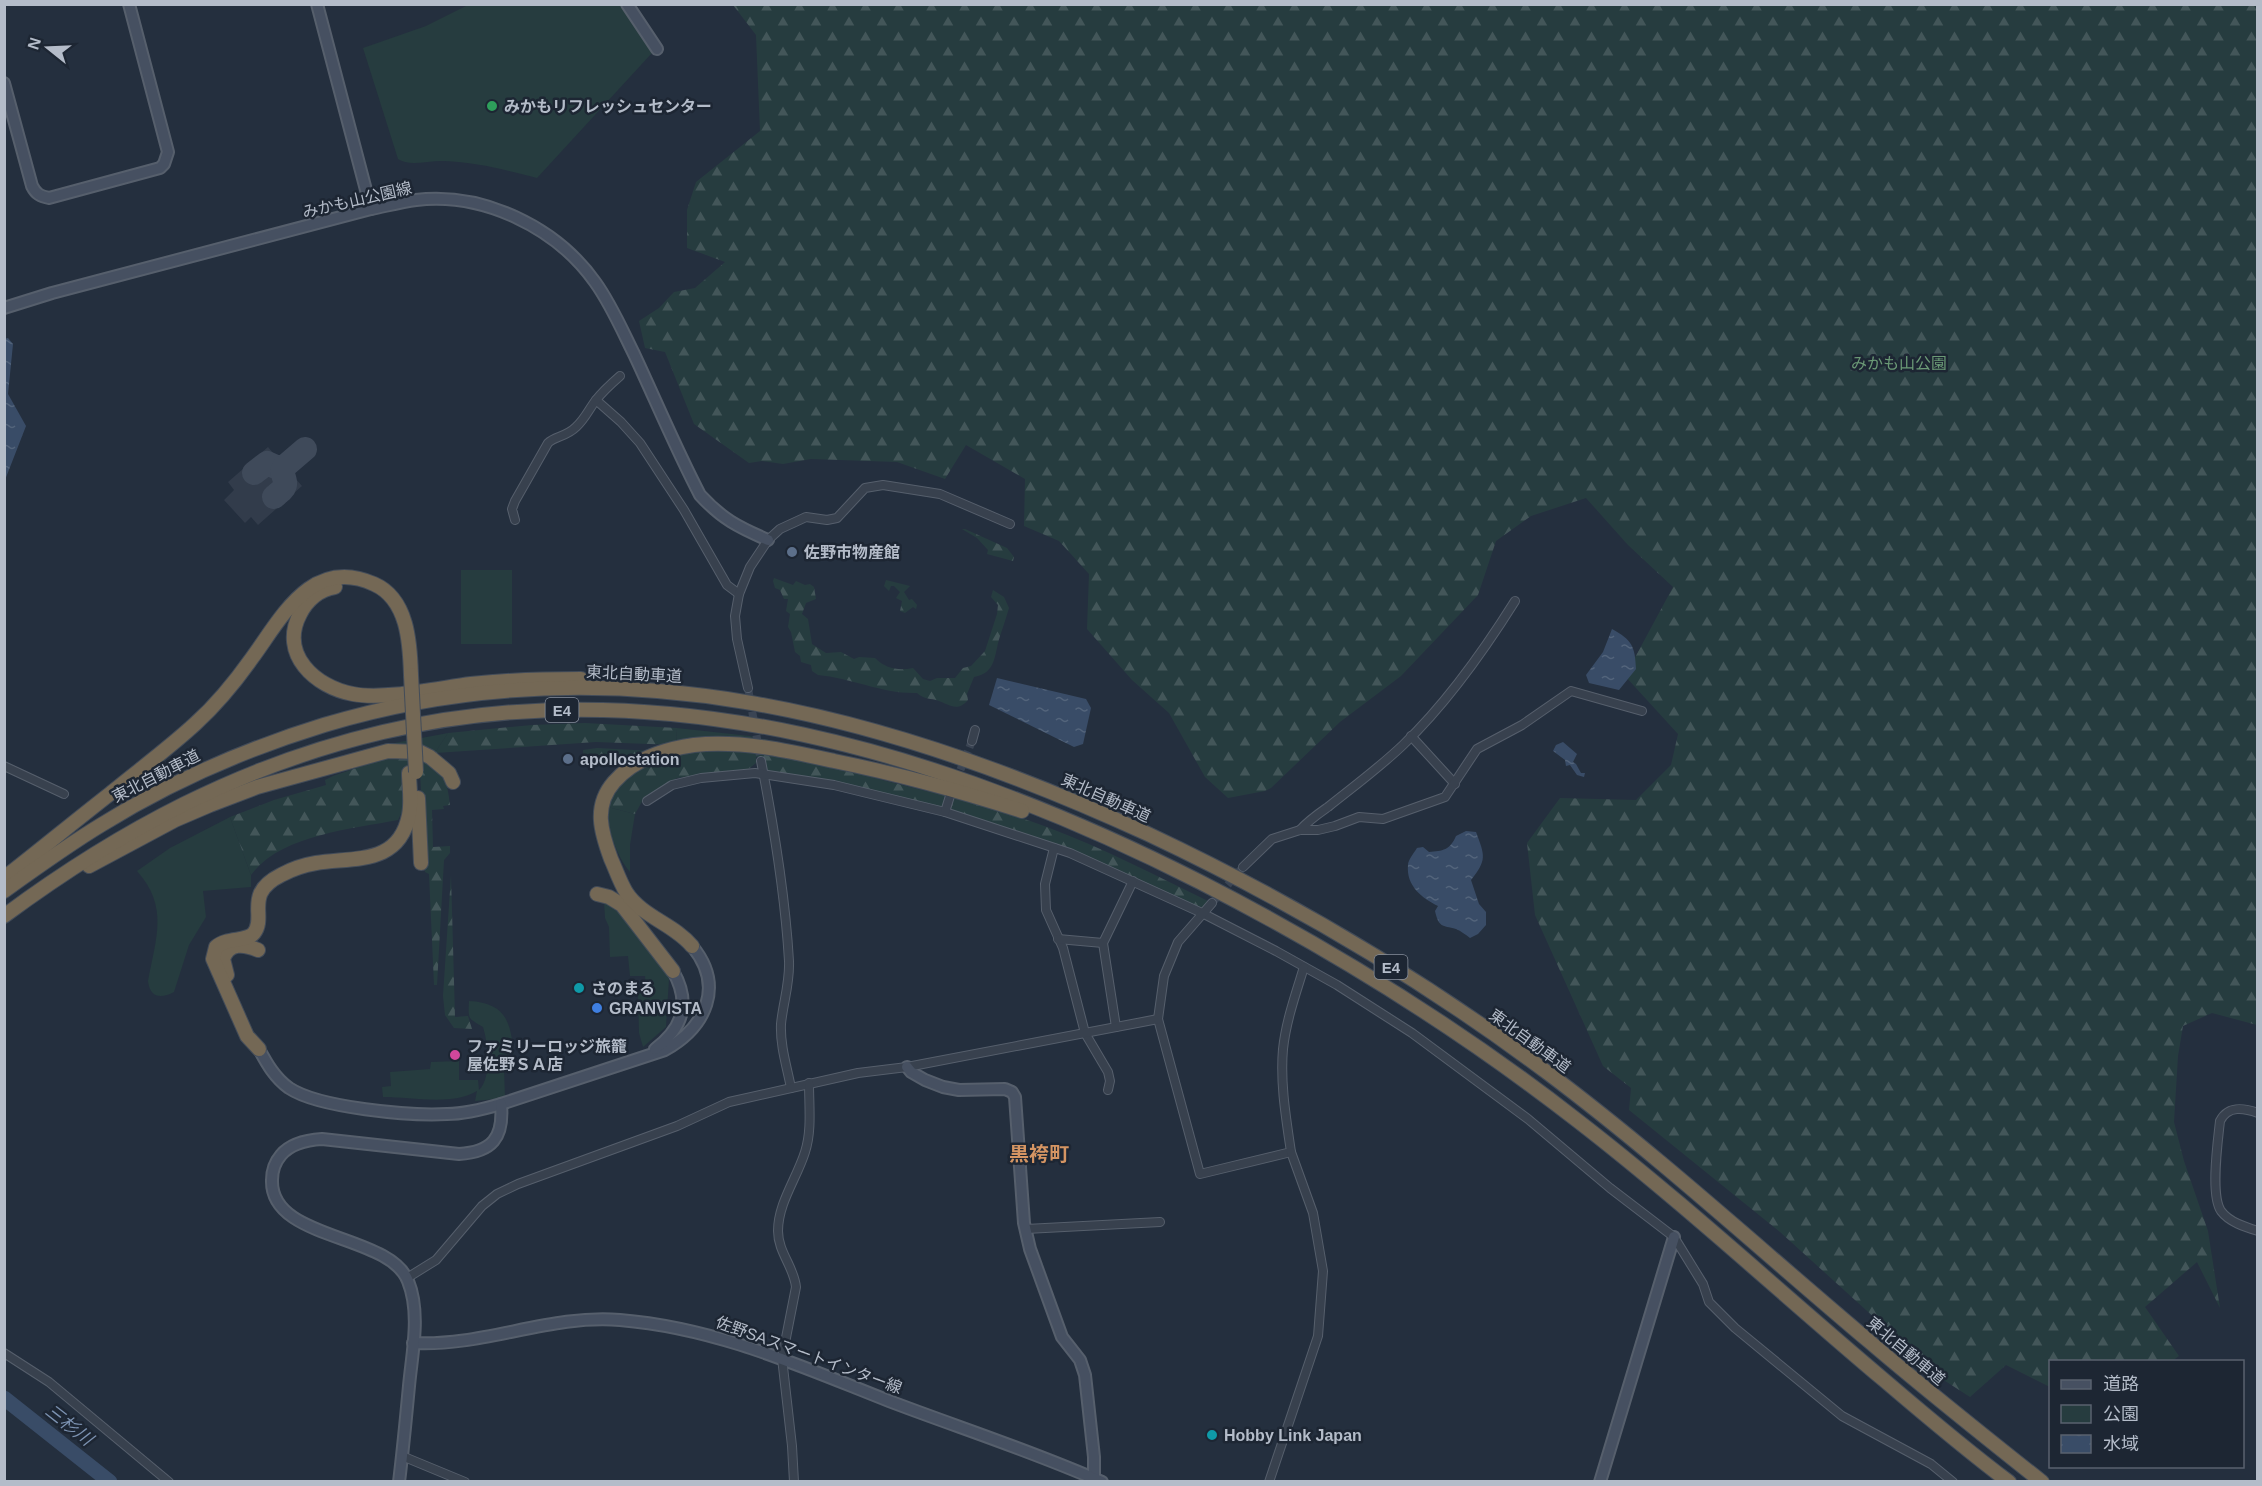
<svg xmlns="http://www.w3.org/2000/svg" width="2262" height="1486" font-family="Helvetica,'Noto Sans JP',sans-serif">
	<defs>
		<pattern id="forest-firs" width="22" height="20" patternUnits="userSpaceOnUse" patternTransform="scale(1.5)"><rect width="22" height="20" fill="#263c3f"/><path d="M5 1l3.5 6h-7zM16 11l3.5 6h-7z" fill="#435659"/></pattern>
		<pattern id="water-ripples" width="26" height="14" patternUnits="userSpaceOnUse" patternTransform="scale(1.5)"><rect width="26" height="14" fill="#394c67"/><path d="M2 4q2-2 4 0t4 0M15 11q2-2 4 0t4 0" fill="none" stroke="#53647b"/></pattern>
	</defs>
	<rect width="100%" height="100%" fill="#242f3e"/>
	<path fill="#323c4b" d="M 268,447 L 302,486 L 258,525 L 251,517 L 245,523 L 224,500 L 234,490 L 228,482 Z"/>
	<g fill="#263c3f">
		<path d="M 620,4 L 652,53 L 537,178 C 506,170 476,162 444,161 C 430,160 409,167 398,159 L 363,48 L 426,26 L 468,5 Z"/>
		<rect x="461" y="570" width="51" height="74"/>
		<path d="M 677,728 L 750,736 L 868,761 L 867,763 L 676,745 Z"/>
		<path d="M 448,733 L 435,753 L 423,749 L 258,783 L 309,765 L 373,747 Z"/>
		<path d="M 608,807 L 635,814 L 630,845 L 630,872 C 617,857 606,827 608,807 Z"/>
		<path d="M 230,817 L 251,875 L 251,887 L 203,891 L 206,917 L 189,945 L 174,992 C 161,999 150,998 148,981 C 156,938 169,907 137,871 L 170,848 Z"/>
		<path d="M 604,902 L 618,911 L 661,964 L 669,979 L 666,1027 L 643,1047 L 639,1033 L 638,990 L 646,989 L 645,976 L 630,976 L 628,956 L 610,957 L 609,927 L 605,918 Z"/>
		<path d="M 469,1001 C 513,1003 511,1031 515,1067 L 504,1068 L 505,1098 L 475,1101 L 477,1091 C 452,1106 412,1097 383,1097 L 382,1087 L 391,1086 L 390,1072 L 430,1069 L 431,1062 L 459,1061 L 459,1080 L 478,1080 L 479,1090 C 492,1077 488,1043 483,1027 C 468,1018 468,1020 469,1001 Z"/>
	</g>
	<g fill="url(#forest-firs)">
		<path d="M 733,5 L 2257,5 L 2257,1025 L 2212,1013 L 2183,1026 L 2178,1056 L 2174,1122 L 2184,1161 L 2208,1231 L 2220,1308 L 2197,1262 L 2145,1307 L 2179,1356 L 2172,1361 L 2050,1362 L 2050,1387 L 2006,1365 L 1970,1397 L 1942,1379 L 1780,1232 L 1629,1110 L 1631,1088 L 1603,1066 L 1535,915 L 1527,843 L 1560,798 L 1636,800 L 1671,765 L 1678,734 L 1625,676 L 1673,587 L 1628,545 L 1586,498 L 1531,516 L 1496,541 L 1478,595 L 1401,676 L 1340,722 L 1271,788 L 1265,791 L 1228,798 L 1205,777 L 1169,713 L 1132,680 L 1087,629 L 1089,574 L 1059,541 L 1024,526 L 1025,479 L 966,445 L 945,479 L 897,462 L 811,459 L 783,464 L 762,461 L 749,463 L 694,424 L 665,352 L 645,348 L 639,321 L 659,308 L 674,292 L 695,288 L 725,262 L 687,248 L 687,210 L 696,182 L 760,131 L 756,35 Z"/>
		<path d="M 962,529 L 965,529 L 1007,548 L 1014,557 L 1013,561 L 987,554 L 988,550 L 977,538 Z"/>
		<path d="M 774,578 L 793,585 L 796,581 L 805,585 L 810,584 L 814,587 L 816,599 L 806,603 L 802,614 L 808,619 L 812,644 L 826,653 L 841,652 L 854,659 L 859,657 L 875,658 C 886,669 899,671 913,668 L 923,679 L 930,681 L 937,678 L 955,678 L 963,668 L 971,666 L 985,651 L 997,614 L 998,605 L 991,597 L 993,590 L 1004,597 L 1009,608 C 1006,618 1003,627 1000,636 C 994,654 997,673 974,677 L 967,694 L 968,700 C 957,713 949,704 936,700 C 927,698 924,699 917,693 C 883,694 851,678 818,675 L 812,671 L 811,665 L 801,662 L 800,656 L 795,652 L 791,632 L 788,627 L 790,614 L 786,611 L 788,599 L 784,599 L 780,590 L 775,588 L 773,581 Z"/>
		<path d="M 886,580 L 910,586 L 904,592 L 909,600 L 912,599 L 917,605 L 916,609 L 913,607 L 905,613 L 900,611 L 902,601 L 896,598 L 900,592 L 894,586 L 891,586 L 889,591 L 884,586 Z"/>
		<path d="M 585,723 L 677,728 L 676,745 L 596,742 L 435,753 L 448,733 L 532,725 Z"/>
		<path d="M 597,748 L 652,751 L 627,763 L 584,766 L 583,750 Z"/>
		<path d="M 716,750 C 775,753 833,767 890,782 C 943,795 996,808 1047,827 C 1103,848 1155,875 1208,901 L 1203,907 L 1196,909 L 1074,852 L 970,817 L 767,772 L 763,758 L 756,757 L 756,763 L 746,771 L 677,778 L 644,798 L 635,814 L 608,807 C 620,758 673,754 716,750 Z"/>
		<path d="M 383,759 C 426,760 445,755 450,805 L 443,806 L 444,809 L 432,810 L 433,847 L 450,846 L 450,853 L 444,860 L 437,985 L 434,985 L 429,874 L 425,872 L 420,771 L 405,772 L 405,805 L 398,820 C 352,829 280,835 251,875 L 230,817 L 274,800 L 326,785 L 325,780 L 333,776 Z"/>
		<path d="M 451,875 L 455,1017 L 468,1016 L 472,1029 L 454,1028 L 445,1015 L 443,996 Z"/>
	</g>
	<g fill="url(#water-ripples)">
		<path d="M 8,338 L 13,344 L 8,394 L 26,426 L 5,480 L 4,339 Z"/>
		<path d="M 1612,629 C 1632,640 1635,646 1636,669 L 1619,690 L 1589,683 L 1586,675 L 1603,652 Z"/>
		<path d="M 997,678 L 1086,699 L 1091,708 L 1083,744 L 1074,747 L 989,705 Z"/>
		<path d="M 1563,742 L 1577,754 L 1573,762 L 1576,764 L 1581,773 L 1585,773 L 1584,777 L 1577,775 L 1570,765 L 1566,766 L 1565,760 L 1553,751 L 1556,745 Z"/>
		<path d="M 1466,831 L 1476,832 C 1485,856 1487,860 1471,880 L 1479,904 L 1486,912 L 1486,925 L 1478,934 L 1470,938 C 1466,935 1461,931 1456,929 C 1442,925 1439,928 1435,911 L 1438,906 C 1422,898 1406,886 1408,865 C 1408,860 1414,853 1417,848 L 1423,847 L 1429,852 C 1443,851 1450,850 1456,836 Z"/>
	</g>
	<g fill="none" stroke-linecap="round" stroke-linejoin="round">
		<path stroke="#394c67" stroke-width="15" d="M 4,1398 L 110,1482"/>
		<g stroke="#3f4a5a" stroke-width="24">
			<path d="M 254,473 L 267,463 L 276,467 L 284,467"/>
			<path d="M 274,497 C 287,486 287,487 282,471 L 284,467 L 305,449"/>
		</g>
		<g stroke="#3a4453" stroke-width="8" stroke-dasharray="8 4" stroke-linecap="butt">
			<path d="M 748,688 L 761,761"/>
			<path d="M 956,781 L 972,741"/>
			<path d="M 1212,903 L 1243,867"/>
		</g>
		<defs>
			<g id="street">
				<path d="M 596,400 L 621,422 L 640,443 L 684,510 L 727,585 L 739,594"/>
				<path d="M 515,520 L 512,509 L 515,501 L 548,443 C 555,436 566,437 576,427 C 585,419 589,409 596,400 C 603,391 612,383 620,376"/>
				<path d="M 748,688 L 737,639 L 735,616 L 739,594 L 750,567 L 768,540 L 780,529 L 806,517 L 827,520 L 837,518 L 865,488 L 883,485 L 940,494 L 1010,524"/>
				<path d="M 1411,736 L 1455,784"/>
				<path d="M 972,741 L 975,730"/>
				<path d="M 761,761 C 774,827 785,893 789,961 C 790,983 783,1003 781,1024 C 780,1046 787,1067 791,1088"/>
				<path d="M 4,766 L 64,794"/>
				<path d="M 647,801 L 672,785 L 701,778 L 755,773 L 834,785 L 945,812 L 1070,853 L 1202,913 L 1276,951 L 1337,985 L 1412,1033 L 1528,1119 L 1610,1188 L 1674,1237 L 1703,1284 L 1709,1302 L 1735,1328 L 1842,1416 L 1931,1464 L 1953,1482"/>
				<path d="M 945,812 L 950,796"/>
				<path d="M 1300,830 C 1309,820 1318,814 1328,807 C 1353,787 1380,767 1403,745 C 1447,703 1483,652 1515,601"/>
				<path d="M 1054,848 L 1045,884 L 1046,910 L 1063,948 L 1085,1033 L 1108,1072 L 1110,1081 L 1108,1090"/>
				<path d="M 1243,867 L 1272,839 L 1300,830 L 1318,830 L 1335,826 L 1359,817 L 1383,819 L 1445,797 L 1477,749 L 1522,725 L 1571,691 L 1642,711"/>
				<path d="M 1212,903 L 1178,942 L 1164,976 L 1158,1019 L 1200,1174 L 1291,1152 C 1286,1118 1280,1083 1283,1049 C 1286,1021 1296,993 1304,967"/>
				<path d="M 1058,939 L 1103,943"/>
				<path d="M 1116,1027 L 1103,943 L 1133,881"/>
				<path d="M 2258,1113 C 2244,1108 2228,1105 2220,1121 C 2218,1140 2210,1195 2221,1211 C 2229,1222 2245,1227 2258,1231"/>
				<path d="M 1026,1229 L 1160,1222"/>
				<path d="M 407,1278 L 436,1260 L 482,1206 L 497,1194 L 518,1184 L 677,1126 L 729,1102 L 858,1073 L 907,1067 L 1158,1019"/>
				<path d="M 4,1353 L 49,1382 L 169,1482"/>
				<path d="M 402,1456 L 465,1482"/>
				<path d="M 794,1482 L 792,1446 L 782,1358 L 796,1287 C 794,1267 778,1252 778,1231 C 778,1203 797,1178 805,1152 C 812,1131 809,1106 809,1083"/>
				<path d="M 1269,1482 L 1318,1336 L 1323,1271 L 1313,1213 L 1291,1152"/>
			</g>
			<g id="secondary">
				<path d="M 317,4 L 371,209"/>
				<path d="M 627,4 L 657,49"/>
				<path d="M 4,83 L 32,186 C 36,194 40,196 49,198 L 160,168 L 164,164 L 168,152 L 129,4"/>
				<path d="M 4,308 L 52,293 L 371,209 C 386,206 401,202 416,200 C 483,192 556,227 595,282 C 611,304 622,330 634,354 C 656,401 676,449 700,495 C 722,519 738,527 768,540"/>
				<path d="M 259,1049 C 267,1064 275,1078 289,1088 C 319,1108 410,1116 447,1114 C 465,1114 484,1109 501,1104 L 665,1050 C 706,1027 725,986 692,946"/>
				<path d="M 655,1049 C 683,1028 691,1003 673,971"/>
				<path d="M 907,1067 L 911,1072 L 925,1080 L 943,1087 L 959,1090 L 1005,1089 L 1012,1092 L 1015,1097 L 1024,1223 L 1030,1249 L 1062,1337 L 1080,1360 L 1085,1375 L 1094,1457 L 1094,1478"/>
				<path d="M 413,1343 C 483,1347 550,1314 620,1320 C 717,1328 800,1366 889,1401 C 960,1428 1032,1451 1102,1482"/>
				<path d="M 399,1482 C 403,1450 406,1418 409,1386 C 412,1353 421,1313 408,1281 C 389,1233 270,1241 272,1180 C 272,1171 275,1162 281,1155 C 291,1143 307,1140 322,1139 L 459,1154 C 492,1152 504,1138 501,1104"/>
				<path d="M 1600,1482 L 1674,1237"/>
			</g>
			<g id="highway">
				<path d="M 335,587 C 320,589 307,600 300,614 C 279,654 315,687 353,694 C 384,700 439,688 471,684 C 508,680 544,679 581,679"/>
				<path d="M 418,798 L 421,863"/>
				<path d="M 89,866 L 175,820 L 210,805 L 257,787 L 388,751 L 420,752 L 430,757 L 449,773 L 453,782"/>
				<path d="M 4,878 C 40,850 75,821 111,793 C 139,770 169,748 195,724 C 217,704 235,682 252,658 C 282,617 312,556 374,584 C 408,599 410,643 411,675"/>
				<path d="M 4,891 C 36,868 68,845 101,825 C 170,782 246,749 324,725 C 609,639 886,713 1148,834 C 1288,900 1424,980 1548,1073 C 1660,1157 1763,1252 1870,1342 C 1926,1390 1984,1436 2042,1482"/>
				<path d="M 597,894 L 609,897 L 622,905 L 673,971"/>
				<path d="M 4,916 C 120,830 242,765 383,732 C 664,666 950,755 1200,882 C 1333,950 1460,1029 1578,1121 C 1684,1203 1782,1294 1884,1380 C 1925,1415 1966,1450 2009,1482"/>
				<path d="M 692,946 C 674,924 642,917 626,892 C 620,882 616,870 611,859 C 601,832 593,806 614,782 C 634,759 665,749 694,745 C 741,740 789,751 834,761 C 898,774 960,791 1022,811"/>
				<path d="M 227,975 L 223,959 C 229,942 244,944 258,950"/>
				<path d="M 259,1049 L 247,1036 L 213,959 L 216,947 C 227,937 247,942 254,933 C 267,916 243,894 281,875 C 292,869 304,865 316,863 C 355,857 399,865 409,815 C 412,801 409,786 409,773"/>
			</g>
		</defs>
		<use href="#street" stroke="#565f6c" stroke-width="10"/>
		<use href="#secondary" stroke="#565f6c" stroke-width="14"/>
		<use href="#highway" stroke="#434c59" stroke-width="16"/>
		<use href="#street" stroke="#38414e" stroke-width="8"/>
		<use href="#secondary" stroke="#465061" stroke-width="10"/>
		<use href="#highway" stroke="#746855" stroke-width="14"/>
		<defs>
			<path id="highway-bridge" d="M 411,675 L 416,772"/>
		</defs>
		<use href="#highway-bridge" stroke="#434c59" stroke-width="16" stroke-linecap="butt"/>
		<use href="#highway-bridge" stroke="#746855" stroke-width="14"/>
	</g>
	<circle fill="#2e9e5b" stroke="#1d2633" stroke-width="2" cx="492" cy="106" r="6"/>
	<g fill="#5c6f8a" stroke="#1d2633" stroke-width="2">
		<circle cx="792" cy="552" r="6"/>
		<circle cx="568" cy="759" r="6"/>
	</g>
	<g fill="#0f9aa8" stroke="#1d2633" stroke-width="2">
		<circle cx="579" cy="988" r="6"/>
		<circle cx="1212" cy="1435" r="6"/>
	</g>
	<circle fill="#3f7fe0" stroke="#1d2633" stroke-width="2" cx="597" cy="1008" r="6"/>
	<circle fill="#d1479c" stroke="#1d2633" stroke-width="2" cx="455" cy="1055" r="6"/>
	<g text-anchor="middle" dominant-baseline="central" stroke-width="5" stroke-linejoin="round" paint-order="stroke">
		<g fill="#1d2633" stroke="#878f9c" stroke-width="1.5">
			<rect x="545.5" y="698" width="33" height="24" rx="4.5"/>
			<rect x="1374.5" y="955" width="33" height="24" rx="4.5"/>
		</g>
		<g font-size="15" font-weight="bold" fill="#b4bcc9">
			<text x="562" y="710">E4</text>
			<text x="1391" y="967">E4</text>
		</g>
		<g font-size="16" font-weight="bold" fill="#b4bcc9" stroke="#1d2633" text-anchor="start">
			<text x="504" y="106">みかもリフレッシュセンター</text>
			<text x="804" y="552">佐野市物産館</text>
			<text x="580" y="759">apollostation</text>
			<text x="591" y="988">さのまる</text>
			<text x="609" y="1008">GRANVISTA</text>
			<text x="467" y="1046">ファミリーロッジ旅籠<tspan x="467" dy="18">屋佐野ＳＡ店</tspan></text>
			<text x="1224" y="1435">Hobby Link Japan</text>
		</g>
		<g font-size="16" fill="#b4bcc9" stroke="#1d2633">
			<text transform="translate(357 200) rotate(-13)">みかも山公園線</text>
			<text transform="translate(634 674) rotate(3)">東北自動車道</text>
			<text transform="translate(156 776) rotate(-27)">東北自動車道</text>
			<text transform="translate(1106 798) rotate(24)">東北自動車道</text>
			<text transform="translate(1530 1041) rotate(36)">東北自動車道</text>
			<text transform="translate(1906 1351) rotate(40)">東北自動車道</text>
			<text transform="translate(809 1355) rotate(20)">佐野SAスマートインター線</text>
		</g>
		<g font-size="16" fill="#6b9a76" stroke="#1d2633">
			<text x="1899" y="363">みかも山公園</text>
		</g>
		<g font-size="18" font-style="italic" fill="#7c92b1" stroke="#1d2633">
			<text transform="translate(69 1425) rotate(38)">三杉川</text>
		</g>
		<g font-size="20" font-weight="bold" fill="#d59563" stroke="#1d2633">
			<text x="1039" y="1154">黒袴町</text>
		</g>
	</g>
	<rect width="2262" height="1486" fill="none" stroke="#b4bcc9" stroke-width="12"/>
	<rect x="2049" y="1360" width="195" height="108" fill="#1d2633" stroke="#59626f" stroke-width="1.5"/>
	<rect x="2061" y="1380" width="30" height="9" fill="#465061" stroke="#59626f" stroke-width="1.5"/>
	<text x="2103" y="1390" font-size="18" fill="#b4bcc9">道路</text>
	<rect x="2061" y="1405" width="30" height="18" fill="#263c3f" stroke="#59626f" stroke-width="1.5"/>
	<text x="2103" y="1420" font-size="18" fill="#b4bcc9">公園</text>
	<rect x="2061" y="1435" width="30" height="18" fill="url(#water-ripples)" stroke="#59626f" stroke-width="1.5"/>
	<text x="2103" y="1450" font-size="18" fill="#b4bcc9">水域</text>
	<g transform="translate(48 48) rotate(288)" stroke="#1d2633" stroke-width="4.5" paint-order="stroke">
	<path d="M0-4.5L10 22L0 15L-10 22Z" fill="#b4bcc9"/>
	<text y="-9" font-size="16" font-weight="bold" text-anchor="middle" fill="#b4bcc9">N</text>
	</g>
</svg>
